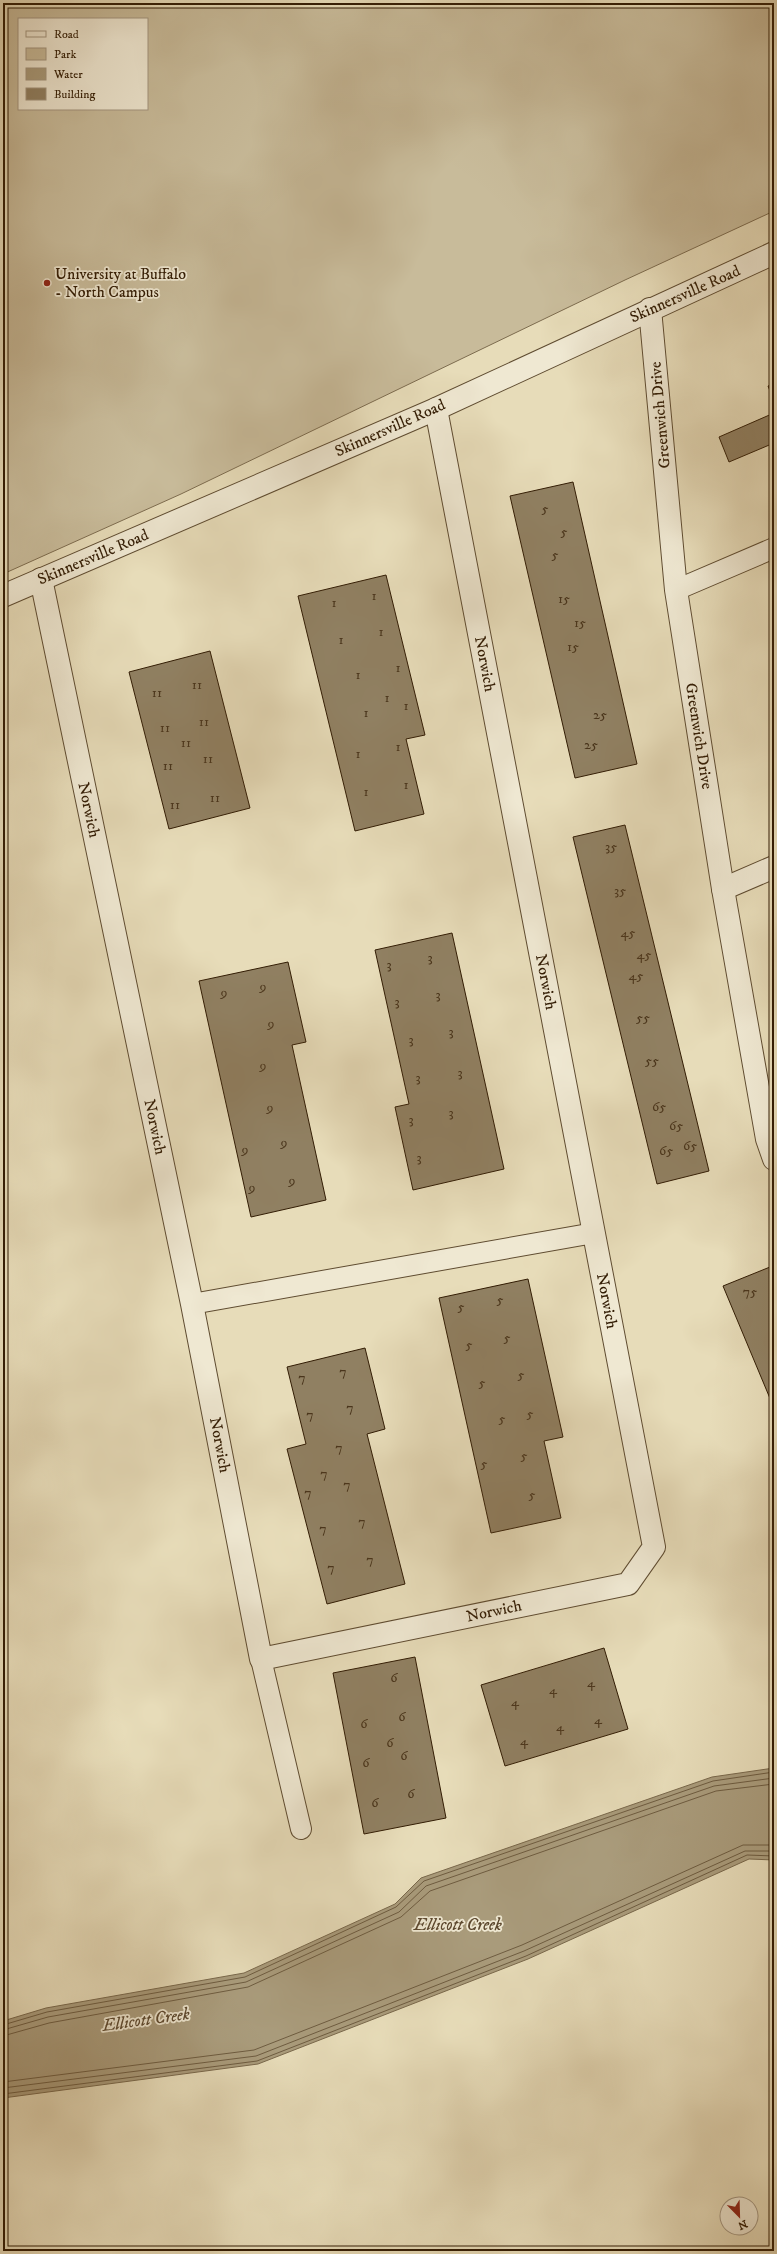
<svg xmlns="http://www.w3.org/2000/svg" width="777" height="2254" font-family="'IM FELL DW Pica',serif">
	<rect width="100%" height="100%" fill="#e7dcb9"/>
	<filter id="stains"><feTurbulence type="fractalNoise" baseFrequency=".005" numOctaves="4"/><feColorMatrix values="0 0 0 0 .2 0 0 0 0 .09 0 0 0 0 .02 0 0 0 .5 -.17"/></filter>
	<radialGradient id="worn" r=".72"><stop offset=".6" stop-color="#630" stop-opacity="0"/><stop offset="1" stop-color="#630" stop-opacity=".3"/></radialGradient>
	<path fill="#c8bb9a" stroke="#7d6c4f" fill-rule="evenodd" d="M 3,3 L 774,3 L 774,211 L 625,280 L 181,494 L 3,574 ZM 19,19 L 147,19 L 147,109 L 19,109 Z"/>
	<path fill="#a99b7b" stroke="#79684b" d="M 774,1768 L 774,1860 L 749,1859 L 528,1959 L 258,2064 L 3,2098 L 3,2021 L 46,2008 L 244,1973 L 395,1904 L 421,1878 L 712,1777 Z"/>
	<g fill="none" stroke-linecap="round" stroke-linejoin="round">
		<g stroke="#6e5c40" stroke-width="1">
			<path d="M 3,2025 L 47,2012 L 245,1977 L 396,1907 L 424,1881 L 713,1781 L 774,1772"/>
			<path d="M 3,2030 L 48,2017 L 246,1982 L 399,1912 L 426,1886 L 714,1786 L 774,1778"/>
			<path d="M 3,2036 L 49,2023 L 248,1987 L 401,1917 L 430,1891 L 716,1791 L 774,1784"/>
			<path d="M 3,2082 L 254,2050 L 522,1945 L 743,1845 L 774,1845"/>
			<path d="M 3,2088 L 256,2056 L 524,1951 L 745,1851 L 774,1851"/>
			<path d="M 3,2094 L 257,2061 L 526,1956 L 747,1855 L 774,1856"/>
		</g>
	</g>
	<g fill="#908062" stroke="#321c04">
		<path d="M 774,384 L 774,401 L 768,386 Z"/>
		<path d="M 774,413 L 774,443 L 729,462 L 719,437 Z"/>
		<path d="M 573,482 L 637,764 L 575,778 L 510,496 Z"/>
		<path d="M 386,575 L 425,735 L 406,739 L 424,814 L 355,831 L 298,596 Z"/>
		<path d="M 210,651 L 250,808 L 169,829 L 129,672 Z"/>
		<path d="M 625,825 L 709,1171 L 657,1184 L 573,837 Z"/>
		<path d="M 452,933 L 504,1169 L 413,1190 L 395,1107 L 409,1104 L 375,950 Z"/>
		<path d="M 288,962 L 306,1042 L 292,1045 L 326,1200 L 251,1217 L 199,981 Z"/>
		<path d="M 770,1267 L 774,1278 L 774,1408 L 723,1286 Z"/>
		<path d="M 528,1279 L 563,1437 L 544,1441 L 561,1518 L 491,1533 L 439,1298 Z"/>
		<path d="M 365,1348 L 385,1429 L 367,1434 L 405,1584 L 327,1604 L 287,1449 L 306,1444 L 287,1367 Z"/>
		<path d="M 604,1648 L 628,1729 L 505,1766 L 481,1685 Z"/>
		<path d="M 415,1657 L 446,1818 L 364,1834 L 333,1673 Z"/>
	</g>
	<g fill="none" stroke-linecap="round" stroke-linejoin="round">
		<defs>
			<g id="service">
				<path d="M 676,590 L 774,548"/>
				<path d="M 192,1304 L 594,1233"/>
				<path d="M 261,1659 L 301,1829"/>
			</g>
			<g id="minor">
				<path d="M 650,309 L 676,590 L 723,889 L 767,1139 L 774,1159"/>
				<path d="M 41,579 L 192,1304 L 261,1659 L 628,1584 L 654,1547 L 436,409"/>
				<path d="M 3,596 L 436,409 L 774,253"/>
				<path d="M 723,889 L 774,867"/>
			</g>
		</defs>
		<use href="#service" stroke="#5f4c31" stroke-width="22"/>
		<use href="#minor" stroke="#5f4c31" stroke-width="24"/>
		<use href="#service" stroke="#efe8d2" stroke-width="20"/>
		<use href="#minor" stroke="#efe8d2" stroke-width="22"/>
	</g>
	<circle fill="#8f2418" stroke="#efe8d2" stroke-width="1.5" cx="47" cy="283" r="4"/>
	<g text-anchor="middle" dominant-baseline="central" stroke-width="3.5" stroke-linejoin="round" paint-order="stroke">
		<g font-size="14" fill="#4a351c">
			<text x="545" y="509">5</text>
			<text x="564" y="532">5</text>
			<text x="555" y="555">5</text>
			<text x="374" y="596">1</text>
			<text x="564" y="599">15</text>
			<text x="334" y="603">1</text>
			<text x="580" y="623">15</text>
			<text x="381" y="632">1</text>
			<text x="341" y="640">1</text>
			<text x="573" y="647">15</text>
			<text x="398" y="668">1</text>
			<text x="358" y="675">1</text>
			<text x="197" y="685">11</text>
			<text x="157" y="693">11</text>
			<text x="387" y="698">1</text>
			<text x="406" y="706">1</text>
			<text x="366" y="713">1</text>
			<text x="600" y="715">25</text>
			<text x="204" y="722">11</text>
			<text x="165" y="728">11</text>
			<text x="186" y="743">11</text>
			<text x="591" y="745">25</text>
			<text x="398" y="747">1</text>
			<text x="358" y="754">1</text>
			<text x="208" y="759">11</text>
			<text x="168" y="766">11</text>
			<text x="406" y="785">1</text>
			<text x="366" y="792">1</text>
			<text x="215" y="798">11</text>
			<text x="175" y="805">11</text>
			<text x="611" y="847">35</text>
			<text x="620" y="891">35</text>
			<text x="628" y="933">45</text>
			<text x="644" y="955">45</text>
			<text x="430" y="958">3</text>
			<text x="389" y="965">3</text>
			<text x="636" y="976">45</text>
			<text x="263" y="987">9</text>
			<text x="224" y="993">9</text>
			<text x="438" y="995">3</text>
			<text x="397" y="1002">3</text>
			<text x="643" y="1018">55</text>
			<text x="271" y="1024">9</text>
			<text x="451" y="1032">3</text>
			<text x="411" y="1040">3</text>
			<text x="652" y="1061">55</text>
			<text x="263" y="1066">9</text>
			<text x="460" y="1073">3</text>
			<text x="418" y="1078">3</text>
			<text x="659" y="1107">65</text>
			<text x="270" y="1108">9</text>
			<text x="451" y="1113">3</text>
			<text x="411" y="1120">3</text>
			<text x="676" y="1126">65</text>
			<text x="284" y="1143">9</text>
			<text x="690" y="1146">65</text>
			<text x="245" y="1150">9</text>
			<text x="666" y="1151">65</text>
			<text x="419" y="1158">3</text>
			<text x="292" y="1181">9</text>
			<text x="252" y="1188">9</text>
			<text x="750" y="1292">75</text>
			<text x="500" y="1300">5</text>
			<text x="461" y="1307">5</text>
			<text x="507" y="1338">5</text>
			<text x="469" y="1345">5</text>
			<text x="343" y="1372">7</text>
			<text x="521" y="1375">5</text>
			<text x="302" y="1378">7</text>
			<text x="482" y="1383">5</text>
			<text x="350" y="1408">7</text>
			<text x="530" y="1414">5</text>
			<text x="310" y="1415">7</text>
			<text x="502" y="1419">5</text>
			<text x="339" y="1448">7</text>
			<text x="524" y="1456">5</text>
			<text x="484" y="1464">5</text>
			<text x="324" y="1474">7</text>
			<text x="347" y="1485">7</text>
			<text x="308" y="1493">7</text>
			<text x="532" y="1495">5</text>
			<text x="362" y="1522">7</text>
			<text x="323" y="1529">7</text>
			<text x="370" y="1560">7</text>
			<text x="331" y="1568">7</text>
			<text x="394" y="1678">6</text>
			<text x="591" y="1683">4</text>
			<text x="553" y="1690">4</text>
			<text x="515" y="1702">4</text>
			<text x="402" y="1717">6</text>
			<text x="598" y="1720">4</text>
			<text x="364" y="1724">6</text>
			<text x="560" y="1727">4</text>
			<text x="524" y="1741">4</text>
			<text x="390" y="1743">6</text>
			<text x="404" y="1756">6</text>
			<text x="366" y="1763">6</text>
			<text x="411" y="1794">6</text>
			<text x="375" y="1803">6</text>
		</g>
		<g font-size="16" fill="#321c04" stroke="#efe8d2" text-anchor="start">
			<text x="55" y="274">University at Buffalo<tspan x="55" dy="18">- North Campus</tspan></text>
		</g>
		<g font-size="16" fill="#321c04" stroke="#efe8d2">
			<text transform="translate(685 294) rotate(-24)">Skinnersville Road</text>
			<text transform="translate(660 415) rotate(-95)">Greenwich Drive</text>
			<text transform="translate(390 428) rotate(-24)">Skinnersville Road</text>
			<text transform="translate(93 557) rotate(-23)">Skinnersville Road</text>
			<text transform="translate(485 664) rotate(79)">Norwich</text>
			<text transform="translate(699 736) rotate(81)">Greenwich Drive</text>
			<text transform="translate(89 810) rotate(78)">Norwich</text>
			<text transform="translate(546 982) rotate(79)">Norwich</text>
			<text transform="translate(155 1127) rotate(78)">Norwich</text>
			<text transform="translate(607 1301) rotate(79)">Norwich</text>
			<text transform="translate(220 1445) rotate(79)">Norwich</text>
			<text transform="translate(494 1611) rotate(-12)">Norwich</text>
		</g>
		<g font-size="17" font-style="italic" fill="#5c482e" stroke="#efe8d2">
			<text x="458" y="1925">Ellicott Creek</text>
			<text transform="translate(146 2020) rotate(-8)">Ellicott Creek</text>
		</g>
	</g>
	<rect width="777" height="2254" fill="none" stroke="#e7dcb9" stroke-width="16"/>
	<rect x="4" y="4" width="769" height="2246" fill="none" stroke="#321c04" stroke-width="2"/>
	<rect x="8" y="8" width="761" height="2238" fill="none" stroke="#321c04"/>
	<rect x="18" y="18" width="130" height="92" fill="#efe8d2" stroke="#a39680"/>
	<rect x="26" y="31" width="20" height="6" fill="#efe8d2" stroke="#a39680"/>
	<text x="54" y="38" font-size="12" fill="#321c04">Road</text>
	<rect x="26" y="48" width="20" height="12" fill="#c8bb9a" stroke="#a39680"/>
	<text x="54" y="58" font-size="12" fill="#321c04">Park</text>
	<rect x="26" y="68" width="20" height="12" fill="#a99b7b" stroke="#a39680"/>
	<text x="54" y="78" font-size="12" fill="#321c04">Water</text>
	<rect x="26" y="88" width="20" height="12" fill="#908062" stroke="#a39680"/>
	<text x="54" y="98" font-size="12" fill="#321c04">Building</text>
	<g transform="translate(739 2216) rotate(157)"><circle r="19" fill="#efe8d2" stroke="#a39680"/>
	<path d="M0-3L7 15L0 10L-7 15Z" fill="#8f2418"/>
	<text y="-6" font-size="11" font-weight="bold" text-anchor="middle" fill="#321c04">N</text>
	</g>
	<rect width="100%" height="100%" filter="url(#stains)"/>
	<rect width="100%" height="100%" fill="url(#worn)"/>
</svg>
